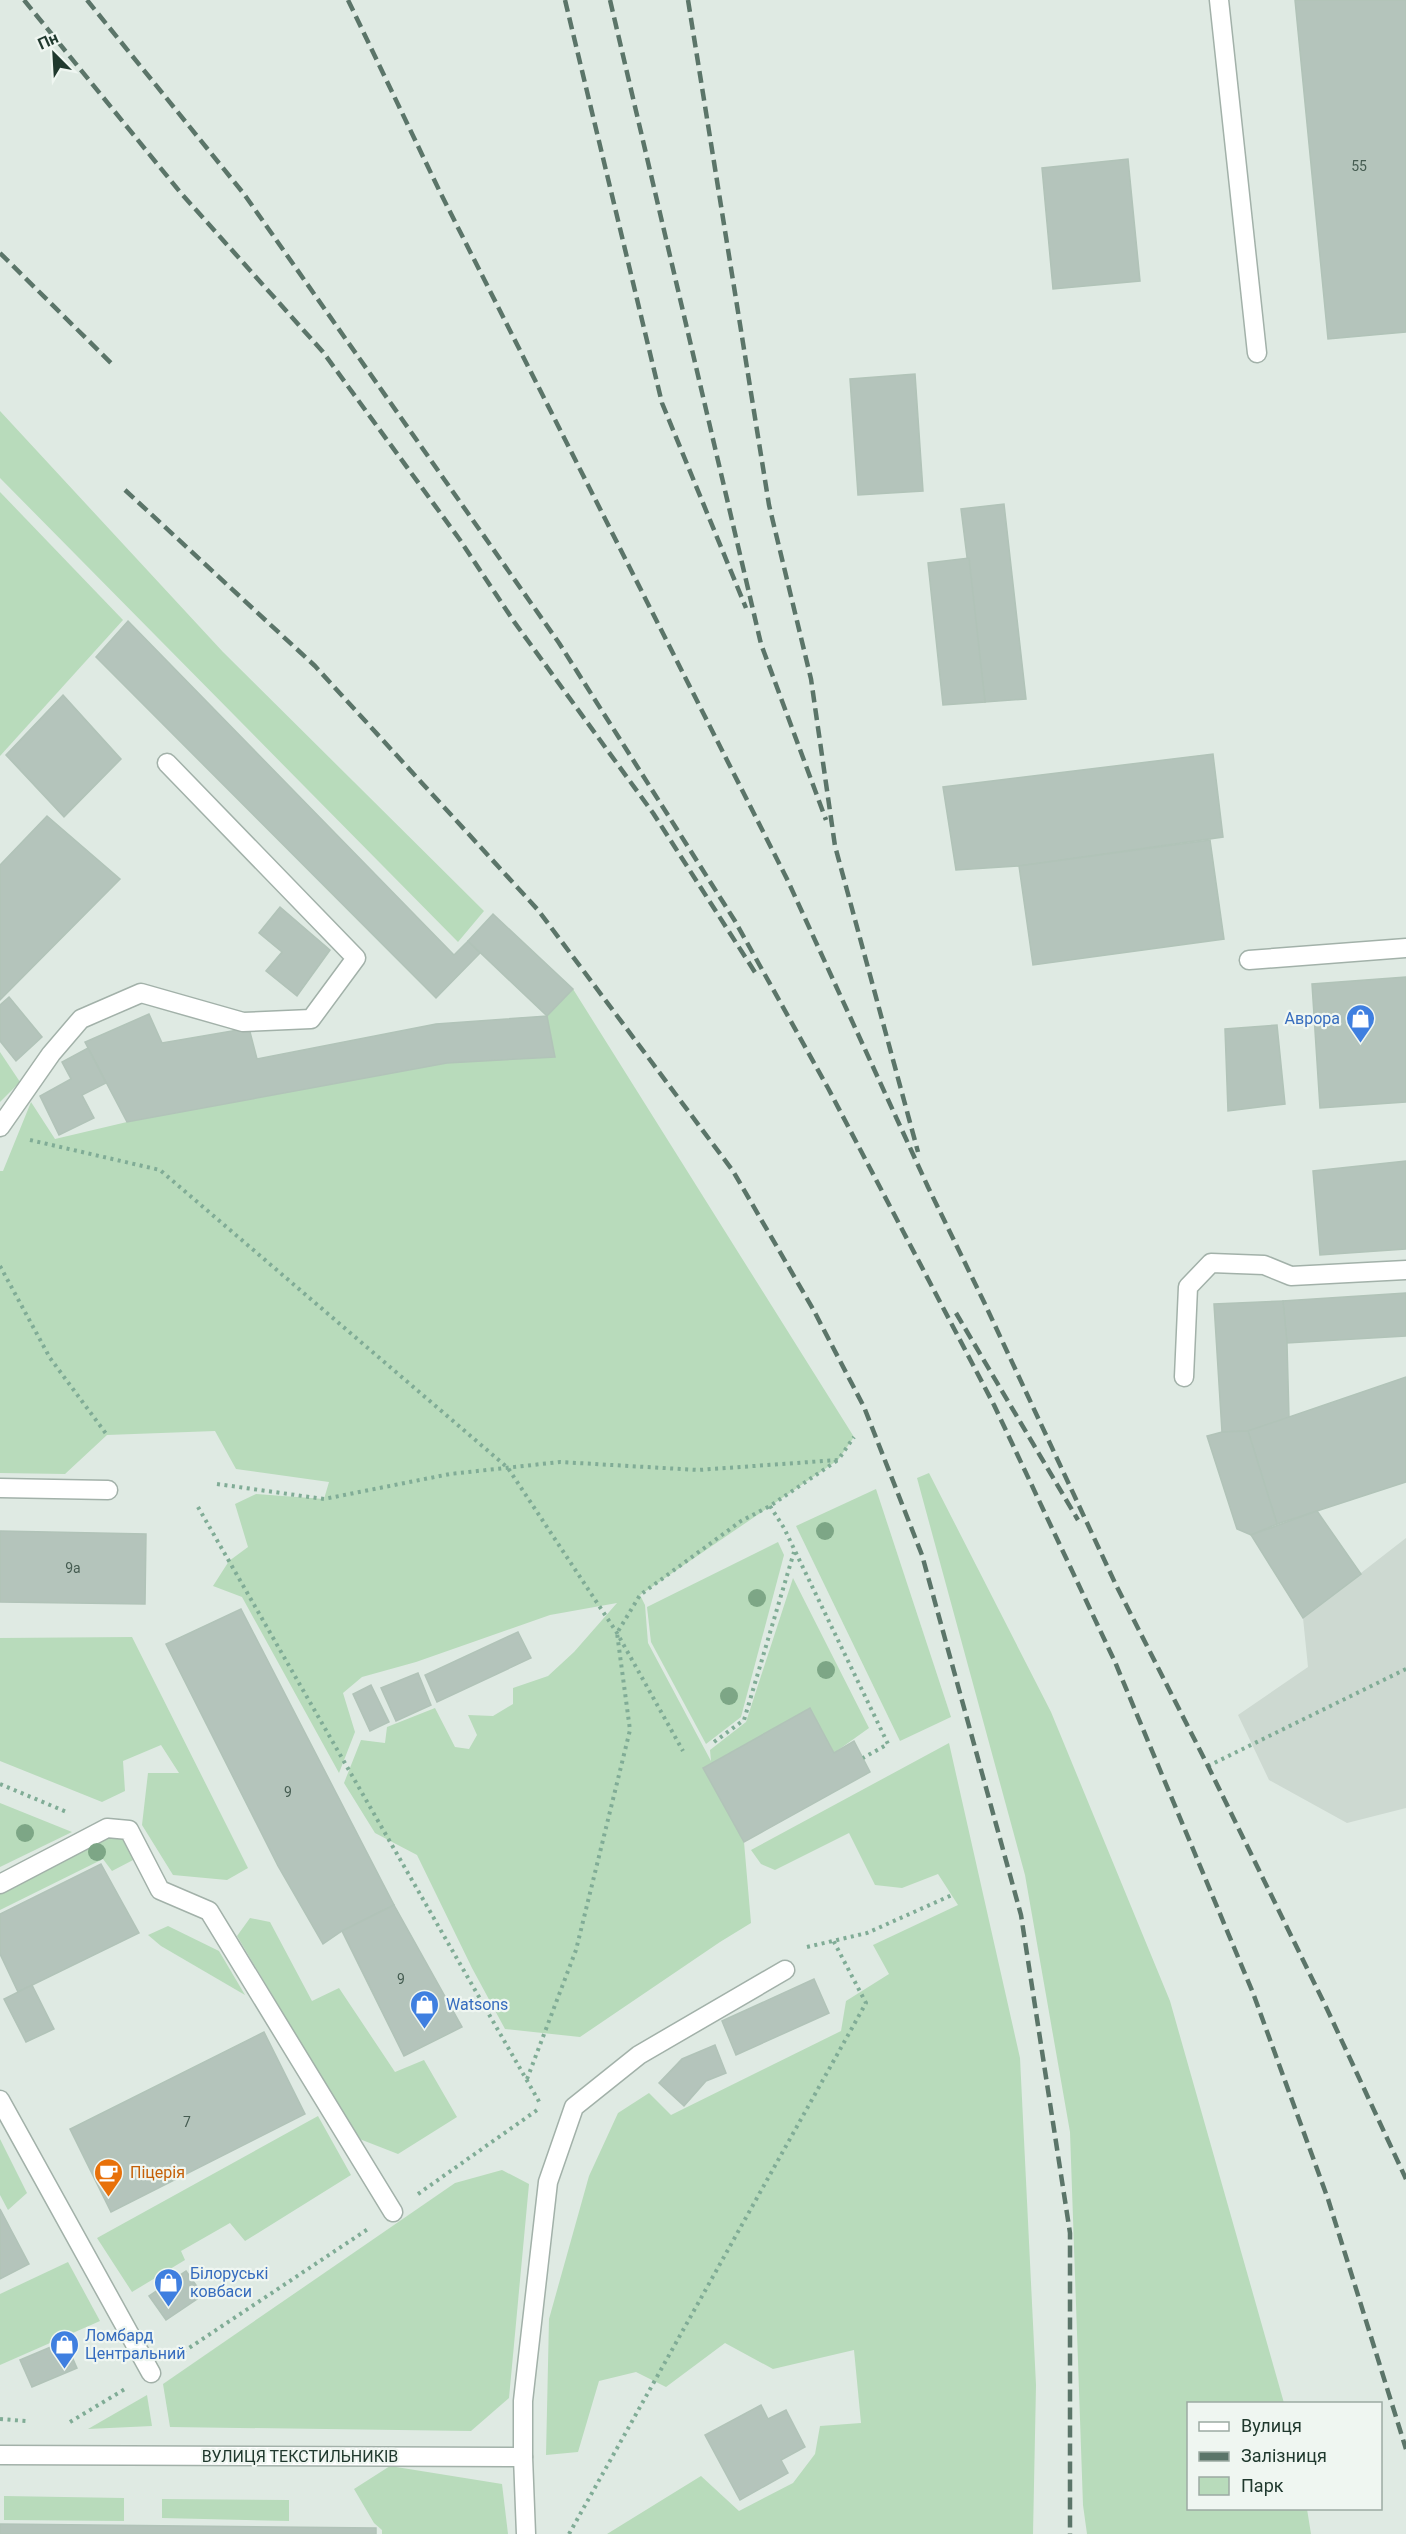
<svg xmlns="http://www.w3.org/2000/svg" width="1406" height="2534" font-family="Roboto,sans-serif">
	<rect width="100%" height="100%" fill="#dfeae3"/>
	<path fill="#cdd9d1" d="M 1406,1538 L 1406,1808 L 1347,1823 L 1269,1780 L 1238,1715 L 1308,1667 L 1303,1618 Z"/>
	<g fill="#b8dbbb">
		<path d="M 0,411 L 223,652 L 484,911 L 458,942 L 0,478 Z"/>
		<path d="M 0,492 L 123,620 L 0,756 Z"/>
		<path d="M 573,989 L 854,1437 L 838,1460 L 640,1595 L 645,1605 L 648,1643 L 711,1761 L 710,1750 L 746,1722 L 793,1578 L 869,1728 L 834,1753 L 810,1708 L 703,1768 L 744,1842 L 751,1923 L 720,1942 L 580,2037 L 505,2029 L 472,1968 L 417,1855 L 375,1833 L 344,1783 L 361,1740 L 385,1743 L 387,1727 L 435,1708 L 455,1747 L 469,1749 L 477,1735 L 468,1715 L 493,1716 L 513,1704 L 513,1688 L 548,1676 L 574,1652 L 617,1603 L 550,1615 L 416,1662 L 362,1677 L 343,1693 L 355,1732 L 339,1773 L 242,1597 L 213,1586 L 229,1561 L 248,1547 L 235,1504 L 256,1494 L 324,1499 L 329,1482 L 236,1469 L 215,1431 L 107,1435 L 65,1474 L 0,1473 L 0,1171 L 3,1171 L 31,1102 L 55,1139 L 127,1122 L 447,1063 L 555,1057 L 547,1016 Z"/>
		<path d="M 0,1052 L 20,1082 L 0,1102 Z"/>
		<path d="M 929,1473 L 1051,1712 L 1170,2001 L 1284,2403 L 1188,2404 L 1188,2508 L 1307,2509 L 1311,2534 L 1087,2534 L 1083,2505 L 1070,2132 L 1025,1875 L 917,1478 Z"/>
		<path d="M 876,1489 L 951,1717 L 900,1741 L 796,1526 Z"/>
		<path d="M 778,1542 L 784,1555 L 741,1717 L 706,1744 L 651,1642 L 647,1607 Z"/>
		<path d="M 132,1637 L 248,1868 L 227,1880 L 173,1875 L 142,1825 L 148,1773 L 179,1773 L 161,1745 L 123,1761 L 125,1791 L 102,1802 L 0,1761 L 0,1638 Z"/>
		<path d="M 949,1743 L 1020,2058 L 1036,2385 L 1033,2534 L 607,2534 L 701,2476 L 739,2511 L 793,2483 L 815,2454 L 820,2426 L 861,2423 L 854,2350 L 773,2369 L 725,2343 L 666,2387 L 636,2372 L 599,2381 L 578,2452 L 546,2455 L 549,2319 L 589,2176 L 618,2113 L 649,2093 L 671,2115 L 841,2031 L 846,2001 L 889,1974 L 873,1945 L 958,1905 L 938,1874 L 902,1888 L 875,1885 L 849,1833 L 775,1870 L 761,1864 L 751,1850 Z"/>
		<path d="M 0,1803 L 72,1832 L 0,1867 Z"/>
		<path d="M 110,1836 L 125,1838 L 135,1859 L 112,1871 L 103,1859 L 0,1910 L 0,1893 Z"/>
		<path d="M 250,1918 L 270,1922 L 312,2001 L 339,1988 L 395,2072 L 424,2060 L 457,2117 L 398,2154 L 357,2138 L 237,1936 Z"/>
		<path d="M 168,1926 L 219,1951 L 245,1995 L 161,1946 L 148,1935 Z"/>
		<path d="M 318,2116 L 351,2175 L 245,2241 L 230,2223 L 181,2251 L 185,2260 L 132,2292 L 97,2238 Z"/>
		<path d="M 0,2139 L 27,2193 L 8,2210 L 0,2195 Z"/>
		<path d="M 502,2170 L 529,2184 L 509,2398 L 471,2431 L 170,2427 L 163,2384 L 455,2183 Z"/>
		<path d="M 68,2262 L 100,2321 L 0,2365 L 0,2294 Z"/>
		<path d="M 147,2395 L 152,2426 L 88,2429 Z"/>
		<path d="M 390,2466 L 502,2484 L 508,2534 L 382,2534 L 382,2530 L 374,2523 L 354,2489 Z"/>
		<path d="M 4,2496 L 124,2498 L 124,2521 L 4,2520 Z"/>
		<path d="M 162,2499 L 289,2500 L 289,2521 L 162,2518 Z"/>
	</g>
	<g fill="#b4c4bb" stroke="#b1c3b8" stroke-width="1.5">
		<path d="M 1295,0 L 1406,0 L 1406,332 L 1328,339 Z"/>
		<path d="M 1128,159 L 1140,281 L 1053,289 L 1042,168 Z"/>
		<path d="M 915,374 L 923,491 L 858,495 L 850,379 Z"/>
		<path d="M 1004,504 L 1026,699 L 985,702 L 961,509 Z"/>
		<path d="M 969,558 L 985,702 L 943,705 L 928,563 Z"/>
		<path d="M 128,621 L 454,955 L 468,941 L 480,953 L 436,998 L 96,657 Z"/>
		<path d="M 63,695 L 121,759 L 64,817 L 6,755 Z"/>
		<path d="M 1213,754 L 1223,837 L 1019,866 L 956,870 L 943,787 Z"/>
		<path d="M 47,816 L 120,879 L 0,1000 L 0,865 Z"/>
		<path d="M 1210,840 L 1224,939 L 1033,965 L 1019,866 Z"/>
		<path d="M 280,907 L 330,950 L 297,996 L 266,971 L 282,952 L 259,933 Z"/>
		<path d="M 493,914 L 573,989 L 547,1016 L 468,941 Z"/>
		<path d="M 1406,977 L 1406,1102 L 1320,1108 L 1312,984 Z"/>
		<path d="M 9,997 L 42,1037 L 16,1061 L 0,1041 L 0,1005 Z"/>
		<path d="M 149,1014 L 162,1043 L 249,1028 L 257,1059 L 436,1024 L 547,1016 L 555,1057 L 447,1063 L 127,1122 L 85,1042 Z"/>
		<path d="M 1277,1025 L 1285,1104 L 1228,1111 L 1225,1029 Z"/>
		<path d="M 88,1048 L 106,1083 L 82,1095 L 94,1118 L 59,1135 L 40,1096 L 71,1079 L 62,1062 Z"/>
		<path d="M 1406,1161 L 1406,1249 L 1320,1255 L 1313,1171 Z"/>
		<path d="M 1406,1293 L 1406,1336 L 1287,1343 L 1283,1301 Z"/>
		<path d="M 1283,1301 L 1287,1343 L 1289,1418 L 1248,1431 L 1222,1432 L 1214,1304 Z"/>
		<path d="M 1406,1377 L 1406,1482 L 1277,1524 L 1248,1431 Z"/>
		<path d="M 1248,1431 L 1277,1524 L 1251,1535 L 1237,1529 L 1207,1436 L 1222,1432 Z"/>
		<path d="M 1317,1511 L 1361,1574 L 1303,1618 L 1251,1535 Z"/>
		<path d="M 0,1531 L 146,1534 L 145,1604 L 0,1602 Z"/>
		<path d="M 241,1609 L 394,1905 L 342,1931 L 323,1944 L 278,1866 L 166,1644 Z"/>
		<path d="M 518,1632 L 531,1658 L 437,1702 L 425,1675 Z"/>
		<path d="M 418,1673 L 431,1705 L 396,1721 L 381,1688 Z"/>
		<path d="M 371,1685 L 389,1722 L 370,1731 L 353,1694 Z"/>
		<path d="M 810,1708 L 834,1753 L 854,1741 L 870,1772 L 744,1842 L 703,1768 Z"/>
		<path d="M 101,1864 L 139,1933 L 18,1992 L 0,1954 L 0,1914 Z"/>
		<path d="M 394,1905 L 462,2027 L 404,2056 L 342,1931 Z"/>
		<path d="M 814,1979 L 829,2013 L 736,2055 L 722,2021 Z"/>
		<path d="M 32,1985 L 54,2029 L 26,2042 L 4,1999 Z"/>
		<path d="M 264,2032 L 305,2114 L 111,2212 L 70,2129 Z"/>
		<path d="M 715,2045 L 726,2073 L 706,2081 L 684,2106 L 659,2083 L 682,2059 Z"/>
		<path d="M 0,2209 L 29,2264 L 0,2279 Z"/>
		<path d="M 186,2271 L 203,2295 L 166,2320 L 149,2296 Z"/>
		<path d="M 65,2341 L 77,2368 L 32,2387 L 20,2360 Z"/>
		<path d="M 761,2405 L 768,2419 L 786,2410 L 805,2447 L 781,2460 L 788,2473 L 740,2500 L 705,2435 Z"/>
		<path d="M 0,2524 L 376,2528 L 376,2534 L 0,2534 Z"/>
	</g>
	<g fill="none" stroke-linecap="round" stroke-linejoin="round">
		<defs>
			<g id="service">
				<path d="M 1219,0 L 1257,353"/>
				<path d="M 1249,960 L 1406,948"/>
				<path d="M 0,1127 L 51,1054 L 81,1019 L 141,993 L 243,1022 L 311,1019 L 356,958 L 167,763"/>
				<path d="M 1184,1377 L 1188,1287 L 1211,1263 L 1264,1265 L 1291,1276 L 1406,1270"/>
				<path d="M 0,1488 L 108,1490"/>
				<path d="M 0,1884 L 107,1828 L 129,1830 L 160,1890 L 209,1911 L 393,2212"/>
				<path d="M 0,2100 L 151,2373"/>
				<path d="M 523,2457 L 523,2401 L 548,2182 L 574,2107 L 639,2055 L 785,1970"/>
			</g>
			<path id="minor" d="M 0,2455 L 523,2457 L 526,2534"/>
		</defs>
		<use href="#service" stroke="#a2b1a9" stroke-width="21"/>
		<use href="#minor" stroke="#a2b1a9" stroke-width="21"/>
		<g stroke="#80ac96" stroke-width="4" stroke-dasharray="3 4.5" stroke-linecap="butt">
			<path d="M 30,1140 L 160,1170 L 508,1468 L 617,1633 L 683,1751"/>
			<path d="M 0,1266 L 50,1358 L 107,1435"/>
			<path d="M 217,1484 L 324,1499 L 450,1474 L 560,1462 L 698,1470 L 838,1460 L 854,1437"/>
			<path d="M 770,1506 L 784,1528 L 888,1744 L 863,1758"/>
			<path d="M 198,1507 L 541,2105"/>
			<path d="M 714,1742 L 744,1720 L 794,1552"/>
			<path d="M 1208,1766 L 1406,1669"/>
			<path d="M 0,1784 L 69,1813"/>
			<path d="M 807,1947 L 867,1933 L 952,1895"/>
			<path d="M 527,2079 L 576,1950 L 630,1730 L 617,1633 L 640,1595 L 741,1521 L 770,1506 L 838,1460"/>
			<path d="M 418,2194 L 540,2108"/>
			<path d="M 177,2356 L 368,2229"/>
			<path d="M 0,2419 L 26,2421"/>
			<path d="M 70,2422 L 125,2389"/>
			<path d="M 569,2534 L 866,2003 L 833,1940"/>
		</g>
		<use href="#service" stroke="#fff" stroke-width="18"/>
		<use href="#minor" stroke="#fff" stroke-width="18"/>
		<g stroke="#5b7569" stroke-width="4.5" stroke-dasharray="12 6" stroke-linecap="butt">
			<path d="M 24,0 L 180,192 L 323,352 L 460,540 L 515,623 L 653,813 L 758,977"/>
			<path d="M 87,0 L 244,194 L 559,643 L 735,921 L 828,1088 L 994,1405 L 1115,1662 L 1253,1993 L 1328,2199 L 1406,2449"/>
			<path d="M 348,0 L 440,192 L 787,879 L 928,1187 L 984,1302 L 1116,1585 L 1208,1766 L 1327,2009 L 1406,2179"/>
			<path d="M 565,0 L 662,403 L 746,608"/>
			<path d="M 610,0 L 761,644 L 826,820"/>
			<path d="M 688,0 L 769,505 L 811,679 L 835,846 L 918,1152"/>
			<path d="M 0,253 L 111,363"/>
			<path d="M 125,490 L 315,666 L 538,910 L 733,1171 L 813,1309 L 864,1407 L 922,1555 L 1021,1915 L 1070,2233 L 1070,2534"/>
			<path d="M 956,1313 L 1078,1520"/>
		</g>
	</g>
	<g fill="#7da686">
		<circle cx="825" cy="1531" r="9"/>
		<circle cx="757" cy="1598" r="9"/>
		<circle cx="826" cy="1670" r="9"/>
		<circle cx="729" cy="1696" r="9"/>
		<circle cx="25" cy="1833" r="9"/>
		<circle cx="97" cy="1852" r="9"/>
	</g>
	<defs>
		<symbol id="shop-pin" viewBox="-11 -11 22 30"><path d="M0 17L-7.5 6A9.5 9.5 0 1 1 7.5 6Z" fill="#3f7fe0" stroke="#eff6f1"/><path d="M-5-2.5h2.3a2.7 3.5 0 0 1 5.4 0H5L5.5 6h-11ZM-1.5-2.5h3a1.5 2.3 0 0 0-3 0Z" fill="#fff"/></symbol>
		<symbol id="cafe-pin" viewBox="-11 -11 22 30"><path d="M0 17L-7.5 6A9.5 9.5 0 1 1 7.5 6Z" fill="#e8710a" stroke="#eff6f1"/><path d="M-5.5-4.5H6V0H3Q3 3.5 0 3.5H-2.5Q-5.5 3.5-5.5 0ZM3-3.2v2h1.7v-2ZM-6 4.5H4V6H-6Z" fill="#fff"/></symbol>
	</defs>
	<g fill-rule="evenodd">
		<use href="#shop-pin" x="1344" y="1002" width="33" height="45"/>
		<use href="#shop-pin" x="408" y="1988" width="33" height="45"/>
		<use href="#cafe-pin" x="92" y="2156" width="33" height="45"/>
		<use href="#shop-pin" x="152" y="2266" width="33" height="45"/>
		<use href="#shop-pin" x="48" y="2328" width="33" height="45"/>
	</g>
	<g text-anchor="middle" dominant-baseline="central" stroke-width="4.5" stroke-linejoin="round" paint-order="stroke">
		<g font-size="14" fill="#455c51">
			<text x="1359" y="166">55</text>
			<text x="73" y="1568">9а</text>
			<text x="288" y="1792">9</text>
			<text x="401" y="1979">9</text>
			<text x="187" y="2122">7</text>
		</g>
		<g font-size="16" fill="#366cbe" stroke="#eff6f1" text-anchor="start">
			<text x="1340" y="1018" text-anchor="end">Аврора</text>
			<text x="446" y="2004">Watsons</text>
			<text x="190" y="2273">Білоруські<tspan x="190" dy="18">ковбаси</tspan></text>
			<text x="85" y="2335">Ломбард<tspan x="85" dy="18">Центральний</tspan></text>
		</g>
		<g font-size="16" fill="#c56008" stroke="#eff6f1" text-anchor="start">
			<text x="130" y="2172">Піцерія</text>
		</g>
		<g font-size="16" fill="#20392e" stroke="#eff6f1">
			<text x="300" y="2456">ВУЛИЦЯ ТЕКСТИЛЬНИКІВ</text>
		</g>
	</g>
	<rect x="1187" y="2402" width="195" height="108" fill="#eff6f1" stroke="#9caaa3" stroke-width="1.5"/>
	<rect x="1199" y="2422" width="30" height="9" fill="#ffffff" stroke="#9caaa3" stroke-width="1.5"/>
	<text x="1241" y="2432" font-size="18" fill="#20392e">Вулиця</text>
	<rect x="1199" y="2452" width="30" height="9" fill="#5b7569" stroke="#9caaa3" stroke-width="1.5"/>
	<text x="1241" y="2462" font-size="18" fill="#20392e">Залізниця</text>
	<rect x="1199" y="2477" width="30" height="18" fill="#b8dbbb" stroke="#9caaa3" stroke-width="1.5"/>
	<text x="1241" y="2492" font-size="18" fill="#20392e">Парк</text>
	<g transform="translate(54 54) rotate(336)" stroke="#eff6f1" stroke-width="4.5" paint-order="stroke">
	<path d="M0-4.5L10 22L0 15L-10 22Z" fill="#20392e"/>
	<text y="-9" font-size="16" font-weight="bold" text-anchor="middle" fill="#20392e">Пн</text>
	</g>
</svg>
